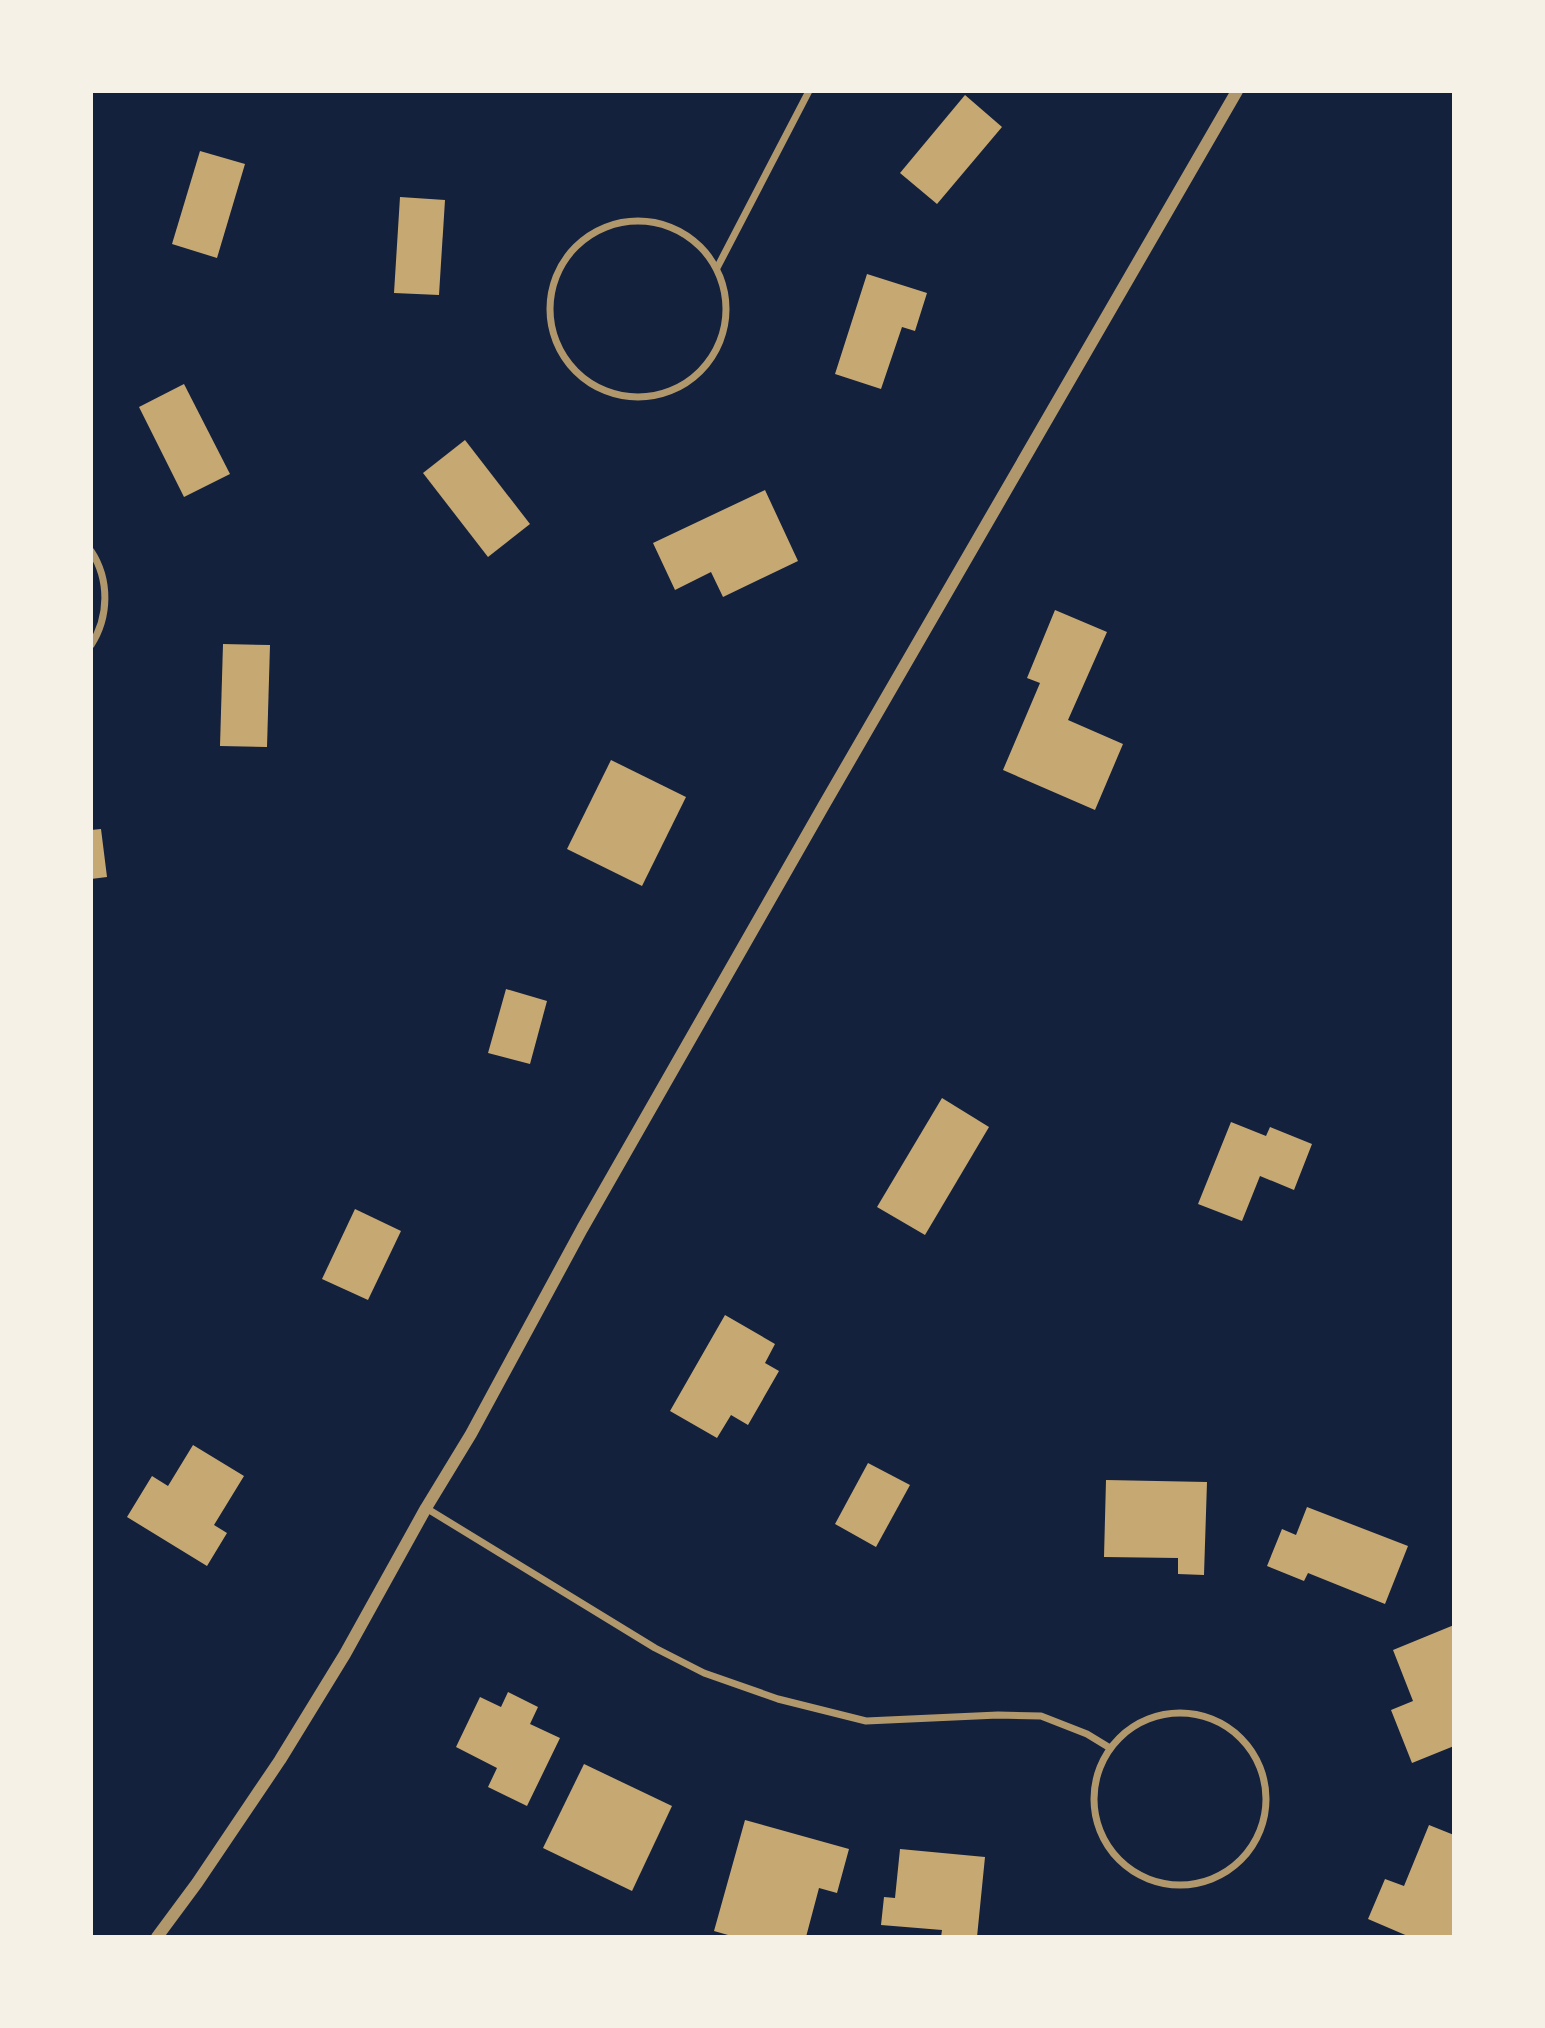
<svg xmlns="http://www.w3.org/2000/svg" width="1545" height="2028" font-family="Poppins,sans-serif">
	<rect width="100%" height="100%" fill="#14213d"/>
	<g fill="#c6a872">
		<path d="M 965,95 L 1002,127 L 937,204 L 900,173 Z"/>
		<path d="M 200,151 L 245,164 L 217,258 L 172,244 Z"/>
		<path d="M 400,197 L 445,200 L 439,295 L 394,293 Z"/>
		<path d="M 867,274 L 927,293 L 915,331 L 902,327 L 881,389 L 835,374 Z"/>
		<path d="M 184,384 L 230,474 L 184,497 L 139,407 Z"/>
		<path d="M 465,440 L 530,524 L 488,557 L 423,473 Z"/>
		<path d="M 765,490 L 798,561 L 723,597 L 711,572 L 675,590 L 653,543 Z"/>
		<path d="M 1055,610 L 1107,632 L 1068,720 L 1123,744 L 1095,810 L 1003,770 L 1040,683 L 1027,678 Z"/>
		<path d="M 223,644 L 270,645 L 267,747 L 220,746 Z"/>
		<path d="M 611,760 L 686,797 L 642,886 L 567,849 Z"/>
		<path d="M 101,829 L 107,877 L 91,879 L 91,830 Z"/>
		<path d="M 506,989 L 547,1001 L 530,1064 L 488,1053 Z"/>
		<path d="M 942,1098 L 989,1127 L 925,1235 L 877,1207 Z"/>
		<path d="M 1231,1122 L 1266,1136 L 1270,1127 L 1312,1144 L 1294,1190 L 1260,1176 L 1242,1221 L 1198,1204 Z"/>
		<path d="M 355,1209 L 401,1231 L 368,1300 L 322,1279 Z"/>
		<path d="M 725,1315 L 775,1344 L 765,1363 L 779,1371 L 748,1425 L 731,1415 L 717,1438 L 670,1411 Z"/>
		<path d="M 193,1445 L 244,1476 L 214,1525 L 227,1533 L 207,1566 L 127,1517 L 152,1476 L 168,1486 Z"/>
		<path d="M 868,1463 L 910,1485 L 876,1547 L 835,1524 Z"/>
		<path d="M 1106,1480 L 1207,1482 L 1204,1575 L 1178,1574 L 1178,1558 L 1104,1557 Z"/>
		<path d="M 1307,1507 L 1408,1546 L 1385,1604 L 1308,1573 L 1304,1581 L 1267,1566 L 1282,1529 L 1296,1535 Z"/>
		<path d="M 1454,1625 L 1454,1746 L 1412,1763 L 1391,1710 L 1413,1701 L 1393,1650 Z"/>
		<path d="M 508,1692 L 538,1707 L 530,1724 L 560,1738 L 527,1806 L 488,1787 L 497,1768 L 456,1747 L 480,1697 L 501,1707 Z"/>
		<path d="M 584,1764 L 672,1806 L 632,1891 L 543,1848 Z"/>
		<path d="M 745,1820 L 849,1849 L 837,1893 L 819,1888 L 806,1937 L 735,1937 L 714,1931 Z"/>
		<path d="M 1429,1825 L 1454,1835 L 1454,1937 L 1410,1937 L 1368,1919 L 1385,1879 L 1404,1886 Z"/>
		<path d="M 900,1849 L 985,1857 L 977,1937 L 941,1937 L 942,1930 L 881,1925 L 884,1897 L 895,1898 Z"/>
	</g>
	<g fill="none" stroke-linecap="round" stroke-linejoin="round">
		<g stroke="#b1986c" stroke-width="7">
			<circle cx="638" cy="309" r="88"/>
			<path d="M 717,268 L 809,91"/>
			<path d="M 91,551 C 110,580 109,617 91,645"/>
			<path d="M 426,1508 L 655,1648 L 704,1673 L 778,1699 L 866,1721 L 998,1715 L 1041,1716 L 1087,1734 L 1110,1748"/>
			<circle cx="1180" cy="1799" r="86"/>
		</g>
		<path stroke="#b1986c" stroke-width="12" d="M 157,1937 L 197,1883 L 280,1760 L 345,1654 L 426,1508 L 471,1434 L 582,1229 L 824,805 L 1237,91"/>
	</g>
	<rect width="1545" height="2028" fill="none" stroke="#f6f1e7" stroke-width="186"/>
</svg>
